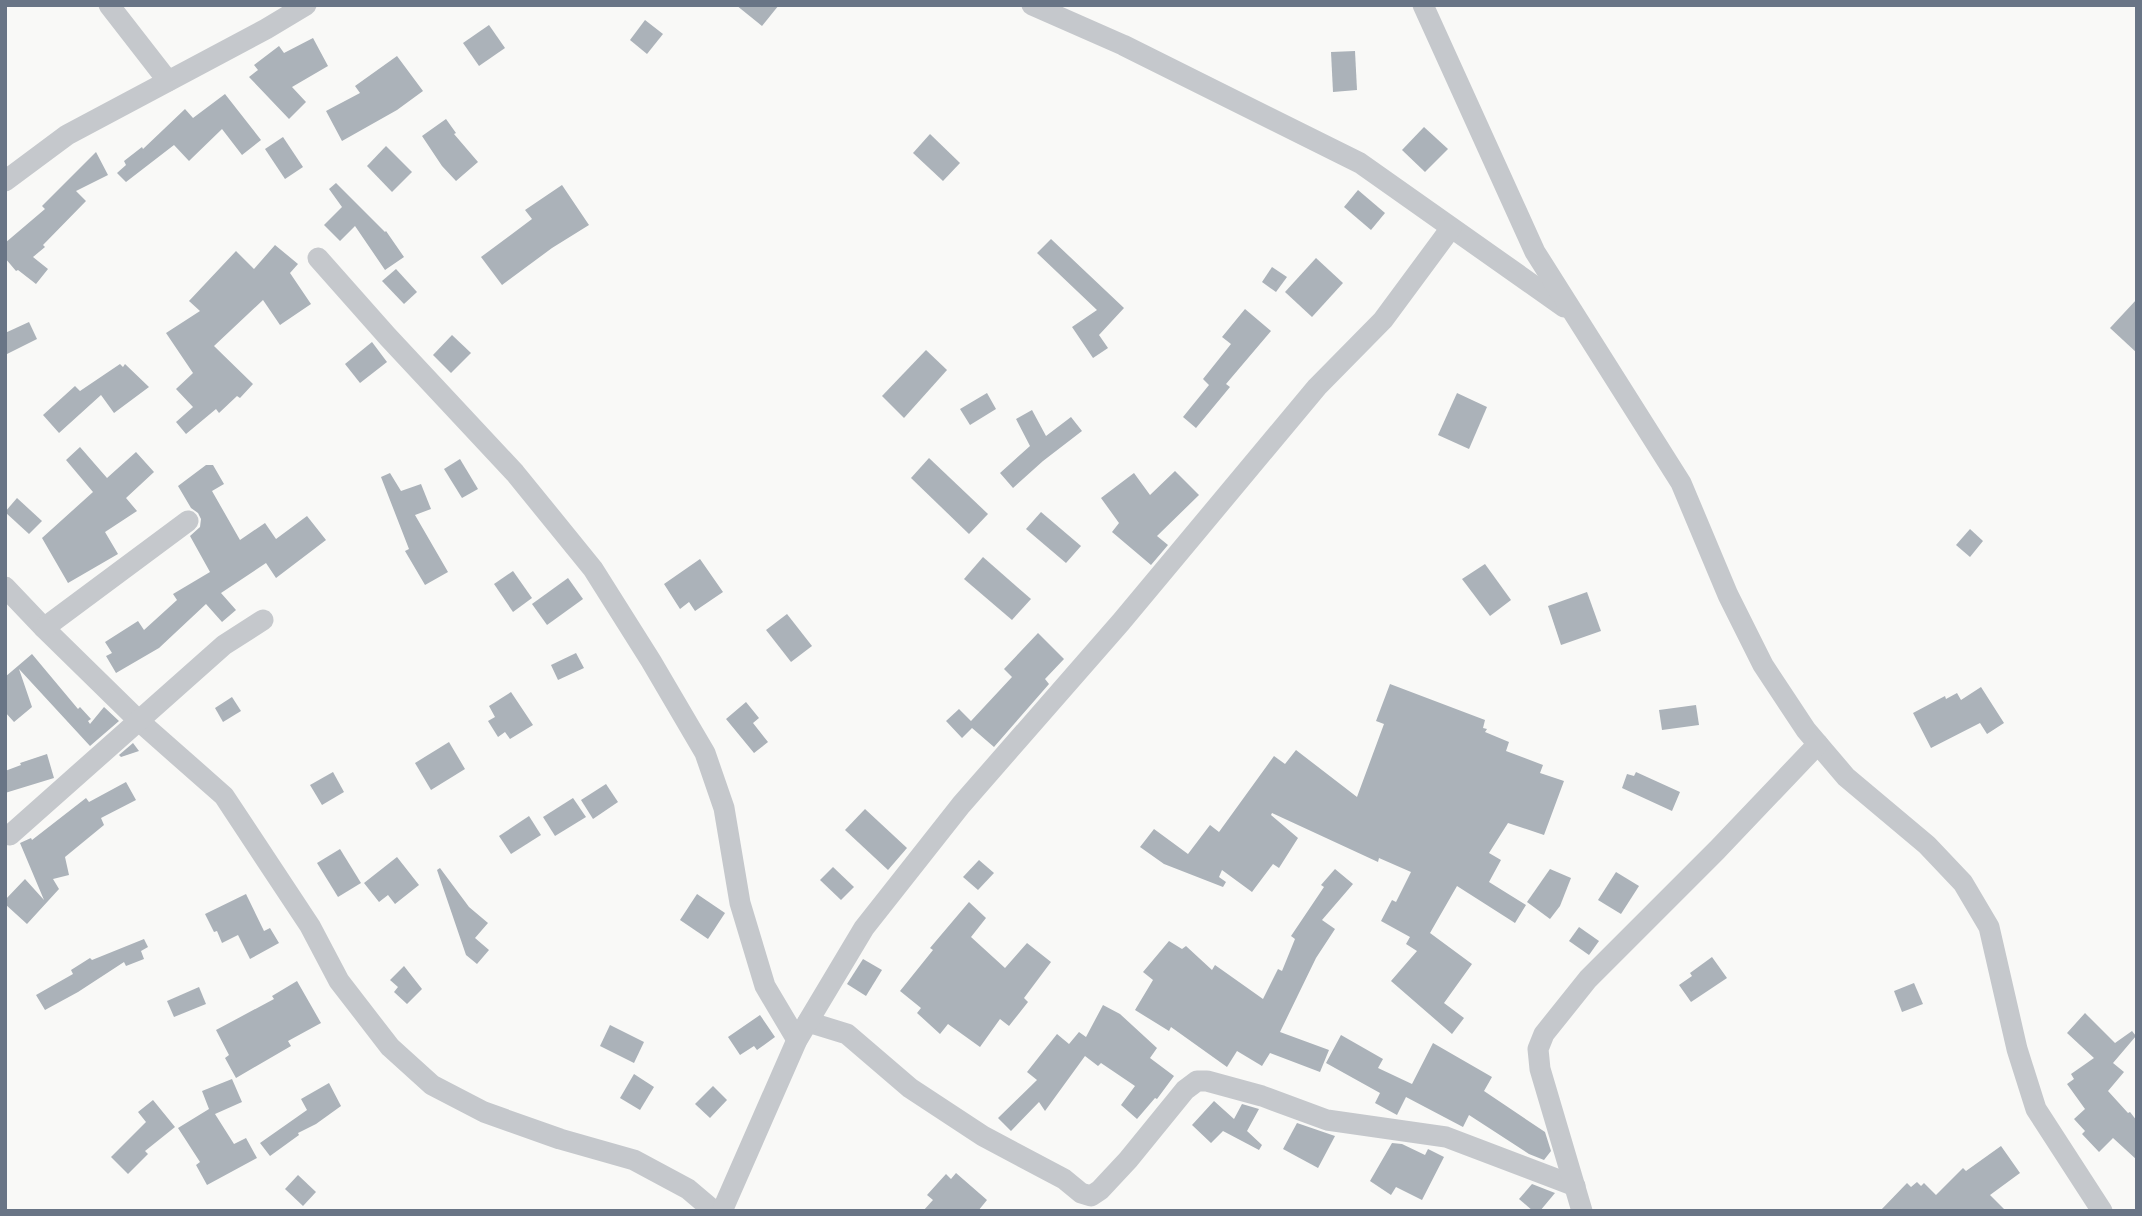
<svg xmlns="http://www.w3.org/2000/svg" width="2142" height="1216" font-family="Cabin,sans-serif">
	<rect width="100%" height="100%" fill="#f9f9f7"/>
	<g fill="#abb2b9">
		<path d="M 736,5 L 779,5 L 762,26 Z"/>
		<path d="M 645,20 L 663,34 L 647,54 L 630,40 Z"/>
		<path d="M 489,25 L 505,48 L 479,66 L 463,43 Z"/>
		<path d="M 313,38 L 328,66 L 292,87 L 306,102 L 289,119 L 249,77 L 258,70 L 254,65 L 279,46 L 284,53 Z"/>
		<path d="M 1355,51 L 1357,90 L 1333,92 L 1331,52 Z"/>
		<path d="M 397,56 L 423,91 L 397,110 L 342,141 L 326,111 L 360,93 L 355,86 Z"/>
		<path d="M 225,94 L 261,140 L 242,155 L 222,129 L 189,161 L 174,145 L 126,182 L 117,173 L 126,165 L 124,161 L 142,147 L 143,149 L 185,109 L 193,118 Z"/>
		<path d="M 446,119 L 456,133 L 454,134 L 478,162 L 456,181 L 442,166 L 422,136 Z"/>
		<path d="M 1424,127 L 1448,149 L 1425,172 L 1402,150 Z"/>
		<path d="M 930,134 L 960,163 L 943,181 L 913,153 Z"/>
		<path d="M 283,137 L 303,167 L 285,179 L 265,149 Z"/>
		<path d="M 386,146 L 412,172 L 392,192 L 367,166 Z"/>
		<path d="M 96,152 L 108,175 L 76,191 L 86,201 L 43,245 L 45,247 L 33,257 L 48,269 L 36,284 L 18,270 L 16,271 L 5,258 L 5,243 L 45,209 L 42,206 Z"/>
		<path d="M 336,183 L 385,232 L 386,231 L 404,257 L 385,270 L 355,226 L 340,241 L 324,225 L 342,207 L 329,189 Z"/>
		<path d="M 562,185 L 589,225 L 552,248 L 502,285 L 481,257 L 532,219 L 525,210 Z"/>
		<path d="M 1358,190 L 1385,213 L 1371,230 L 1344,207 Z"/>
		<path d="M 1051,239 L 1124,308 L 1099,335 L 1108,348 L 1093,358 L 1072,327 L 1097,310 L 1037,253 Z"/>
		<path d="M 275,245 L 298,264 L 290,273 L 311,304 L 280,325 L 263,300 L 214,346 L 253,384 L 240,398 L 237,396 L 219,413 L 216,409 L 186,434 L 176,422 L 193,407 L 176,389 L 193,373 L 166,333 L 200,311 L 189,301 L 236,251 L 254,269 Z"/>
		<path d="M 1316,258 L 1343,283 L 1312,317 L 1285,292 Z"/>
		<path d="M 1272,267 L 1287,277 L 1276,292 L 1262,282 Z"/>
		<path d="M 396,269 L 417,292 L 404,304 L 382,281 Z"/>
		<path d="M 2137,299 L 2137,353 L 2110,328 Z"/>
		<path d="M 1245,309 L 1271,331 L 1226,384 L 1230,387 L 1196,428 L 1183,417 L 1209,385 L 1203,379 L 1231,344 L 1222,337 Z"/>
		<path d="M 29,322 L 37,339 L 5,355 L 5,333 Z"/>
		<path d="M 452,335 L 471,353 L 451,373 L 433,355 Z"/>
		<path d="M 372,342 L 387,362 L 360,383 L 345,364 Z"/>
		<path d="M 926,350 L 947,370 L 904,418 L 882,396 Z"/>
		<path d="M 120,364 L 123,367 L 125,364 L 149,387 L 114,413 L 101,395 L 59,433 L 43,415 L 75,386 L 80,391 Z"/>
		<path d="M 987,393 L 996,409 L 970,425 L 960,409 Z"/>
		<path d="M 1457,393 L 1487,407 L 1469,449 L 1438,435 Z"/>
		<path d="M 1032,410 L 1046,436 L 1071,417 L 1082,431 L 1043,461 L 1013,488 L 1000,473 L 1030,446 L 1016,419 Z"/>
		<path d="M 80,447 L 107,478 L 136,452 L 154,472 L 126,498 L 137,511 L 105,532 L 118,554 L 68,583 L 42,538 L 93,492 L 66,460 Z"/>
		<path d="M 929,458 L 988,514 L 969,534 L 911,478 Z"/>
		<path d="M 460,459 L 478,489 L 462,498 L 444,469 Z"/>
		<path d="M 206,465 L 213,465 L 224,484 L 212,491 L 240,540 L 265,523 L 276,539 L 307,516 L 326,540 L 276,578 L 266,563 L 221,593 L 236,610 L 222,622 L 206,604 L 159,648 L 116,673 L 106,656 L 112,653 L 105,642 L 138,621 L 144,630 L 177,600 L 173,594 L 210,572 L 190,536 L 200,527 L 201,519 L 198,513 L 191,508 L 178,486 Z"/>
		<path d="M 1175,471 L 1199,495 L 1157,536 L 1168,545 L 1151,565 L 1112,532 L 1119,523 L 1101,498 L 1134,473 L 1150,495 Z"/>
		<path d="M 390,473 L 401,491 L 421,484 L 431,509 L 415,515 L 448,572 L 425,585 L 405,551 L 409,549 L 381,477 Z"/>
		<path d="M 17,498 L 42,521 L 29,534 L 5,512 Z"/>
		<path d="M 1041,512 L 1081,546 L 1066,563 L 1026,529 Z"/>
		<path d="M 1970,529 L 1983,541 L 1970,557 L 1956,545 Z"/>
		<path d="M 983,557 L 1031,599 L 1012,620 L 964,579 Z"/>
		<path d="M 700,559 L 723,592 L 695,611 L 689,602 L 680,609 L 664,584 Z"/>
		<path d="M 1485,564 L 1511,600 L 1490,616 L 1462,579 Z"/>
		<path d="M 513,571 L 532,598 L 513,612 L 494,584 Z"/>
		<path d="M 568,578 L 583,599 L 547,625 L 532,604 Z"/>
		<path d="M 1587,592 L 1601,631 L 1561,645 L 1548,606 Z"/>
		<path d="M 787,614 L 812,646 L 791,662 L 766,630 Z"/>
		<path d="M 1038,633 L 1064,659 L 1045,679 L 1049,684 L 994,747 L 972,728 L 962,738 L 946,721 L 959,709 L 971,721 L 1012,677 L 1004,669 Z"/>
		<path d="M 576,653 L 584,668 L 558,680 L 551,665 Z"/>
		<path d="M 32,654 L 78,709 L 80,707 L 91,719 L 88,721 L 90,724 L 104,707 L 119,721 L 90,746 L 19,669 L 32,707 L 14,722 L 5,712 L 5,677 Z"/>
		<path d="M 1390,684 L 1485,720 L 1483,728 L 1487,729 L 1485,732 L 1509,742 L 1506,751 L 1543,765 L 1540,773 L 1564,781 L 1544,835 L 1508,823 L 1489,853 L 1501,860 L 1489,882 L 1526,905 L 1515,923 L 1457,886 L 1430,933 L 1472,964 L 1444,1003 L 1464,1018 L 1452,1034 L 1391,981 L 1417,951 L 1406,944 L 1410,937 L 1381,921 L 1392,900 L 1396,902 L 1411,872 L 1379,858 L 1378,862 L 1272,813 L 1271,815 L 1298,838 L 1279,868 L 1273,864 L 1252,892 L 1222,870 L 1219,877 L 1226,882 L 1223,887 L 1164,864 L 1140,847 L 1154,829 L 1188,854 L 1210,825 L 1219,832 L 1274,756 L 1285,764 L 1296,750 L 1357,797 L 1384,724 L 1376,721 Z"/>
		<path d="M 1981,687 L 2004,723 L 1987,734 L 1980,723 L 1931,748 L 1913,713 L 1945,696 L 1946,699 L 1957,693 L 1961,700 Z"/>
		<path d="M 511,692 L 533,725 L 510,739 L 505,732 L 498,737 L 488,721 L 495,717 L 489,706 Z"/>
		<path d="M 232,697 L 241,711 L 223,722 L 215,708 Z"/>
		<path d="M 746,702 L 759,718 L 753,723 L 768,742 L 754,753 L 726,719 Z"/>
		<path d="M 1696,705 L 1699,725 L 1662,730 L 1659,710 Z"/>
		<path d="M 449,742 L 465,769 L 431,790 L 415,763 Z"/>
		<path d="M 133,743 L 139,751 L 121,757 L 119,755 Z"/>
		<path d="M 47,754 L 54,778 L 5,793 L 5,771 L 21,765 L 20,763 Z"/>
		<path d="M 333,772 L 344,792 L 322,805 L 310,785 Z"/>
		<path d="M 1636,772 L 1680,792 L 1672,811 L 1622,788 L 1627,774 L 1634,776 Z"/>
		<path d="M 126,782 L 136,800 L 101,818 L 104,825 L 65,857 L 69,875 L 53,879 L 59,889 L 27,924 L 5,904 L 5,900 L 25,879 L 44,900 L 20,843 L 31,838 L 32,840 L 86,798 L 89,802 Z"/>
		<path d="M 606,784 L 618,802 L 593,819 L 581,800 Z"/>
		<path d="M 573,798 L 586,817 L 555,836 L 543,817 Z"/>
		<path d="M 865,809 L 907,848 L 888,870 L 845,830 Z"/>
		<path d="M 529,816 L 541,835 L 511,854 L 499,836 Z"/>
		<path d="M 340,849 L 361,883 L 338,897 L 317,863 Z"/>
		<path d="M 397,857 L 419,885 L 395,904 L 388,895 L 379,902 L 364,883 Z"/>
		<path d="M 979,860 L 994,873 L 978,890 L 963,877 Z"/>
		<path d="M 833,867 L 854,887 L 841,900 L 820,880 Z"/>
		<path d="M 440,868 L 469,907 L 488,923 L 475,938 L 489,950 L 477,964 L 466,955 L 437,870 Z"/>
		<path d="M 1335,869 L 1353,884 L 1322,920 L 1335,929 L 1316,958 L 1280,1032 L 1329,1050 L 1320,1072 L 1270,1053 L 1262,1066 L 1237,1051 L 1227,1067 L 1171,1027 L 1169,1031 L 1135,1010 L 1153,980 L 1143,972 L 1169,941 L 1182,949 L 1186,946 L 1212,970 L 1215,965 L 1263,999 L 1278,969 L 1282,971 L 1295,939 L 1291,936 L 1324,887 L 1321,885 Z"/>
		<path d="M 1550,869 L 1571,878 L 1560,906 L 1550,919 L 1527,902 Z"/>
		<path d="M 1616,872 L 1639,886 L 1621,914 L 1598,900 Z"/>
		<path d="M 246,894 L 264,931 L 270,928 L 279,943 L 250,959 L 238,935 L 222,943 L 217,931 L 214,932 L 205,914 Z"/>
		<path d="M 697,894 L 725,913 L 708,939 L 680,920 Z"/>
		<path d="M 969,902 L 986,918 L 971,937 L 1005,968 L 1027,943 L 1051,962 L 1024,998 L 1028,1002 L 1009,1026 L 1000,1019 L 980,1047 L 948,1024 L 940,1034 L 917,1013 L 921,1008 L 900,991 L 933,950 L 930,948 Z"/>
		<path d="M 1579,927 L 1599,941 L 1589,955 L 1569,941 Z"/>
		<path d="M 144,939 L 148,947 L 141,951 L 144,959 L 126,966 L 124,962 L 78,992 L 45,1010 L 36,995 L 73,974 L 71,970 L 90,958 L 92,960 Z"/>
		<path d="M 1712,957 L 1727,978 L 1691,1002 L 1679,985 L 1692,976 L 1690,973 Z"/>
		<path d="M 863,959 L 882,970 L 866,996 L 847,984 Z"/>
		<path d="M 404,966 L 422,989 L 407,1004 L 394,992 L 398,987 L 390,980 Z"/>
		<path d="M 297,981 L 321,1023 L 288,1041 L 291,1046 L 236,1078 L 225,1058 L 229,1055 L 216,1030 L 274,999 L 272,996 Z"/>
		<path d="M 1914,983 L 1923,1004 L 1902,1012 L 1894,991 Z"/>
		<path d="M 199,987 L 206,1004 L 174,1017 L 167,1001 Z"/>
		<path d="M 1103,1005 L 1120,1014 L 1157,1048 L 1150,1058 L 1174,1076 L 1157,1099 L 1155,1098 L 1137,1119 L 1121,1105 L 1135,1086 L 1101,1063 L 1098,1066 L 1085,1056 L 1045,1111 L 1039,1102 L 1011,1131 L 998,1118 L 1037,1080 L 1027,1072 L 1057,1034 L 1069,1044 L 1079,1032 L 1086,1037 Z"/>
		<path d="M 2085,1013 L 2115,1043 L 2132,1031 L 2136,1036 L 2113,1063 L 2124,1072 L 2108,1091 L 2128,1113 L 2130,1112 L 2137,1121 L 2137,1160 L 2113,1138 L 2099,1152 L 2082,1134 L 2085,1131 L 2074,1119 L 2085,1109 L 2067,1084 L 2074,1079 L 2071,1074 L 2094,1058 L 2067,1033 Z"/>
		<path d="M 760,1015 L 775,1037 L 757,1050 L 754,1046 L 740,1055 L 728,1037 Z"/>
		<path d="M 610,1025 L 644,1042 L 634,1063 L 600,1046 Z"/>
		<path d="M 1341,1035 L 1383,1059 L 1378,1068 L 1412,1084 L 1433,1043 L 1492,1077 L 1484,1091 L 1545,1132 L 1551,1151 L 1544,1160 L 1529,1154 L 1469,1115 L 1463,1127 L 1406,1097 L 1397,1115 L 1375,1103 L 1380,1093 L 1326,1063 Z"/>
		<path d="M 634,1074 L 654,1087 L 640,1110 L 620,1098 Z"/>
		<path d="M 232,1079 L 242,1102 L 215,1114 L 234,1144 L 246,1138 L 257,1158 L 207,1185 L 196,1165 L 200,1162 L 178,1128 L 209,1109 L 202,1091 Z"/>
		<path d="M 329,1083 L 341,1106 L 316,1124 L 298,1133 L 299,1135 L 270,1156 L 260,1143 L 307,1110 L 301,1099 Z"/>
		<path d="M 713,1086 L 727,1100 L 710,1118 L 695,1104 Z"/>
		<path d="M 153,1100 L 175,1127 L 145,1151 L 148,1154 L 128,1174 L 111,1157 L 146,1122 L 138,1112 Z"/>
		<path d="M 1214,1101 L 1234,1119 L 1242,1104 L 1259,1109 L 1247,1131 L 1262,1145 L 1259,1150 L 1223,1131 L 1211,1143 L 1192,1125 Z"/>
		<path d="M 1297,1123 L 1335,1136 L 1318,1168 L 1283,1149 Z"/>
		<path d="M 1392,1143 L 1402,1144 L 1425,1155 L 1428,1149 L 1444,1157 L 1422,1200 L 1396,1187 L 1391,1195 L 1370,1181 Z"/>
		<path d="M 2001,1146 L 2020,1173 L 1990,1195 L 2006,1211 L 1880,1211 L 1907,1183 L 1911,1187 L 1917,1182 L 1921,1186 L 1924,1183 L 1936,1195 L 1963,1168 L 1966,1171 Z"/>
		<path d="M 956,1173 L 987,1200 L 978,1211 L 923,1211 L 933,1200 L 927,1195 L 946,1174 L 951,1179 Z"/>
		<path d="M 298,1175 L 316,1192 L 303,1206 L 285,1189 Z"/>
		<path d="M 1532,1184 L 1555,1193 L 1540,1211 L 1533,1211 L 1519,1199 Z"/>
	</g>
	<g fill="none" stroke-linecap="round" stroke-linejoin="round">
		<g stroke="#c5c8cc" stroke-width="21">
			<path d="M 109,5 L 168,81"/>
			<path d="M 1032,5 L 1123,45 L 1360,163 L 1564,307"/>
			<path d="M 1423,5 L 1535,252 L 1681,483 L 1728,595 L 1763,665 L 1806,730 L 1846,777 L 1927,845 L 1963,883 L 1989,927 L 2017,1049 L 2036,1109 L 2102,1211"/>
			<path d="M 5,181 L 67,135 L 266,29 L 306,5"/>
			<path d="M 318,258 L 388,337 L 515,473 L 593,569 L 651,661 L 705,753 L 724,808 L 740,903 L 765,986 L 797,1040"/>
			<path d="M 5,587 L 44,628 L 139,721 L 224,796 L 310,926 L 339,981 L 390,1047 L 432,1085 L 484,1112 L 560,1139 L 634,1160 L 688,1189 L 714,1211"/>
			<path d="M 44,628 L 188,521"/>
			<path d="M 10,835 L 224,645 L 263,620"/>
			<path d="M 808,1022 L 847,1034 L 910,1088 L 983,1136 L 1064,1179 L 1081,1193 L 1091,1196 L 1100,1190 L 1128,1160 L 1185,1090 L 1197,1081 L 1207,1081 L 1262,1096 L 1327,1120 L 1446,1137 L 1575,1186"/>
			<path d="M 722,1211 L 797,1040 L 864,928 L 961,805 L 1121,622 L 1317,387 L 1383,320 L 1451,228"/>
			<path d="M 1582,1211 L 1540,1069 L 1538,1049 L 1544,1034 L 1588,979 L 1717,850 L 1818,744"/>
		</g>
	</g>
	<rect width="2142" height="1216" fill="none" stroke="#697586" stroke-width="14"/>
</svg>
